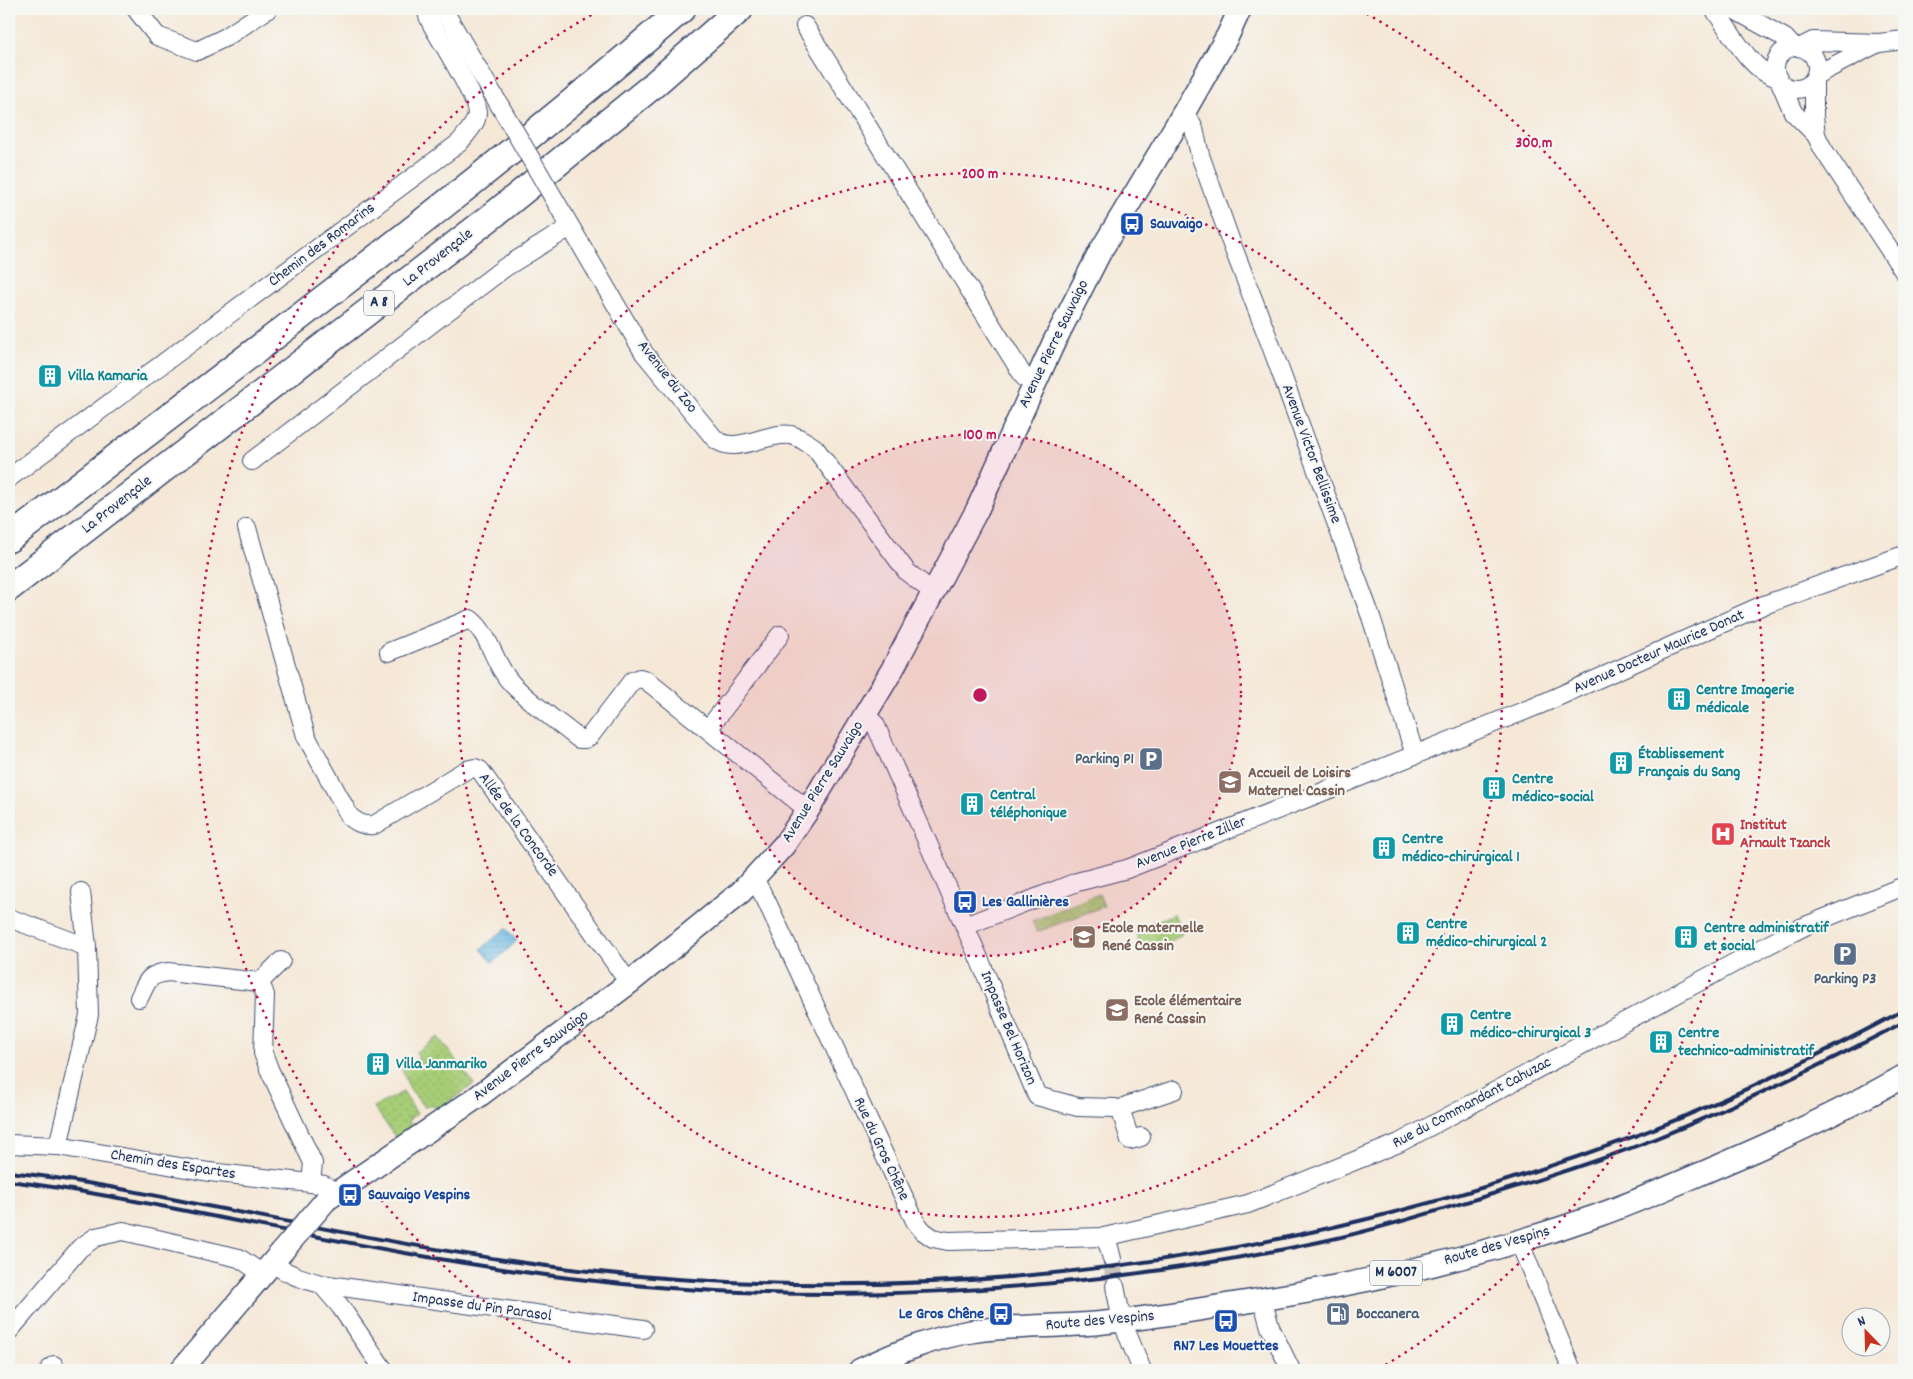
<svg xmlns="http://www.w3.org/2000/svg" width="1913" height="1379" font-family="Dekko,sans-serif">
	<defs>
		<pattern id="park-dots" width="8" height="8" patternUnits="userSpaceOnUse" patternTransform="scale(1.25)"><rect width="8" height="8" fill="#a7cd77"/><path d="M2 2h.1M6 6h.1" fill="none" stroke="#8fb069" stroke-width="1.8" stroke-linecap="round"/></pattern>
		<pattern id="water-rules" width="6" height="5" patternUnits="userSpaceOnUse" patternTransform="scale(1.25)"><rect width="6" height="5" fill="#69b9e4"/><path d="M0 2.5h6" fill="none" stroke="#5697bc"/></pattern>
	</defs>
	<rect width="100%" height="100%" fill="#f6f6f2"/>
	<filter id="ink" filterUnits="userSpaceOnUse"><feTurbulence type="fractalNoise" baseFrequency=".02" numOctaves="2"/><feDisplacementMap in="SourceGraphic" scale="10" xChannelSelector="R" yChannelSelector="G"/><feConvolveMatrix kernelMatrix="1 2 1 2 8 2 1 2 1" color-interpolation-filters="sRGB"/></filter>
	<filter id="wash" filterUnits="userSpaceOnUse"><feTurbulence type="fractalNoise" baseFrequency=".0096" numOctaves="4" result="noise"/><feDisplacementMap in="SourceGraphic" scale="20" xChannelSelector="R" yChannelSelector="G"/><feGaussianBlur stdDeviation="1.12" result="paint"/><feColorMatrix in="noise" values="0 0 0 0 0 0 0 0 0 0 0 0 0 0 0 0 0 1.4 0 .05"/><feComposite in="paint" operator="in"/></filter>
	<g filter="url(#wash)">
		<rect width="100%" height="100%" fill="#f5e8d7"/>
		<g fill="url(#park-dots)" stroke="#617e6a">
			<path d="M 1099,894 L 1104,906 L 1037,932 L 1032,921 Z"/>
			<path d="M 1174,914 L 1182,934 L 1170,942 L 1170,944 L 1144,953 L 1135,930 Z"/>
			<path d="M 438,1037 L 474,1084 L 439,1109 L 430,1105 L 424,1107 L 410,1089 L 399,1063 L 409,1057 L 413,1062 L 419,1058 L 416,1052 Z"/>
			<path d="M 403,1092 L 417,1114 L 410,1118 L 409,1122 L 413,1128 L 396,1138 L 374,1107 Z"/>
		</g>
		<path fill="url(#water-rules)" stroke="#4274a1" d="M 506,928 L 517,941 L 493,963 L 481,949 Z"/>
	</g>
	<g filter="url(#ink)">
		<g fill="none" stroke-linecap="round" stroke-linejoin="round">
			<path stroke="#c9c3bf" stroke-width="18" stroke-dasharray="18 9" stroke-linecap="butt" d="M 1112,1259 L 1115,1286"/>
			<defs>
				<g id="minor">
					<path d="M 136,9 L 157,36 L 197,51 L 226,37 L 268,9"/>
					<path d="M 443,9 L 500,106"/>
					<path d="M 1714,9 C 1729,29 1751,72 1776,77"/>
					<path d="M 1733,9 L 1785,38 L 1793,47"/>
					<path d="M 805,26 L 1024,377 L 1034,383"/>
					<circle cx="1796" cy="68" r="21"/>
					<path d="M 1801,47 L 1813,41 L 1879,43 L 1904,40"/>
					<path d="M 1816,75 L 1876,44"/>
					<path d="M 1814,79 L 1814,116 L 1816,135"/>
					<path d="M 1781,84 L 1793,112 L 1816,135 L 1823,149 L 1904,272"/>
					<path d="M 1183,114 L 1190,121 L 1194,129 L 1200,155 L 1231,242 L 1270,343 L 1371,617 L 1415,755"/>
					<path d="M 563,214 L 644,353 L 715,439 C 736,456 766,431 791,435 C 800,437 807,443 815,448 L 907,572 L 933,592"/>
					<path d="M 252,461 L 504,268 L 570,227"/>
					<path d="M 9,478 L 459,143 C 466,134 477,124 477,113 C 476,95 442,43 432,25 L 428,16 L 430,9"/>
					<path d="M 247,528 L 306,736 L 350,817 C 358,823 364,826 374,825 L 466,770 L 475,768 L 480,770 L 629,983"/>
					<path d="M 389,652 L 470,619 C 491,635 494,666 513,685 C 532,704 558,722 579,739 L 585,739 L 590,736 L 632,681 L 640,678 L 646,680 L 808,810"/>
					<path d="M 866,715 L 875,724 L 978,956 L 1037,1096 L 1078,1107 L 1115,1108 L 1121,1111 L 1130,1140 L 1141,1137"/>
					<path d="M 709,728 L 780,635"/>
					<path d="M 754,879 L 766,900 L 915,1221 L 923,1231 L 933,1238 L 948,1241 L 1104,1237 L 1109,1247 L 1112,1259"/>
					<path d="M 9,918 L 87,947"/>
					<path d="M 965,926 L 1077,882 L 1127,869 L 1315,795 L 1539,705 L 1761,606 L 1904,555"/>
					<path d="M 281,961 L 260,982 L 265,995 L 263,1053 L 269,1069 L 313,1163 L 311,1183"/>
					<path d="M 139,998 C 148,980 147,975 168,972 L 260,982"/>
					<path d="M 1121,1111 L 1126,1106 L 1174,1090"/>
					<path d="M 9,1144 L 58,1146 L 209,1172 L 311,1183 L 324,1185 L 337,1192"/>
					<path d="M 58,1146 L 89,1015 L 87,947 L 81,892"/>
					<path d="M 1104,1237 L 1248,1204 L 1399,1143 L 1762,948 L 1803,927 L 1904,886"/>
					<path d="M 1519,1241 L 1572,1370"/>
					<path d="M 273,1263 C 288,1275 303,1279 321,1284 L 643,1329"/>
					<path d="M 321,1284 L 340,1306 L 384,1370"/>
					<path d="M 1115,1286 L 1122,1321 L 1142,1370"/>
					<path d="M 1262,1299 L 1270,1327 L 1291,1370"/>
					<path d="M 9,1331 L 80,1248 L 96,1237 L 123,1231 L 239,1258 L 263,1274"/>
					<path d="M 891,1355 L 898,1370"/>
					<path d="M 49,1370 L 54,1365"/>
				</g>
				<g id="major">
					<path d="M 326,1200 L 476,1098 L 629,983 L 741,892 L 784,845 L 808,810 L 892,670 L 977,510 L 1054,342 L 1100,252 L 1183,114 L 1228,35 L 1240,9"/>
					<path d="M 181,1370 L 279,1255"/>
					<path d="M 860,1370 C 896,1353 934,1337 974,1331 C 1016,1325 1058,1327 1100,1323 C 1153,1318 1206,1308 1258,1300 C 1373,1282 1489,1254 1599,1215 C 1641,1200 1681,1182 1721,1165 C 1784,1138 1845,1110 1904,1076"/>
				</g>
				<g id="highway">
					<path d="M 9,539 C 235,365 466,196 682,9"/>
					<path d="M 9,588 L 496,213 L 650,88 L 740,9"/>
				</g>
			</defs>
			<use href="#minor" stroke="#3c4b70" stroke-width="20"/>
			<use href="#major" stroke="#3c4b70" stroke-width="25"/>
			<use href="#highway" stroke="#3c4b70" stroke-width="29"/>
			<use href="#minor" stroke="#fff" stroke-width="18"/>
			<use href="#major" stroke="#fff" stroke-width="22"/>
			<use href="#highway" stroke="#fff" stroke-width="26"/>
			<g stroke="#1b2f5e" stroke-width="4">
				<path d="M 9,1172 C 74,1179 138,1192 202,1205 C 327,1229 452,1255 579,1270 C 940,1311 1298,1263 1638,1135 C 1730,1100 1818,1056 1904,1010"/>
				<path d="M 9,1181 C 83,1190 157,1205 231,1220 C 343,1242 455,1264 569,1278 C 818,1309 1073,1294 1319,1242 C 1376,1230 1433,1212 1489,1195 C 1542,1179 1595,1162 1647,1142 C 1735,1107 1820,1066 1904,1022"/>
			</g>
			<defs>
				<path id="minor-bridge" d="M 500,106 L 563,214"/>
				<path id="major-bridge" d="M 279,1255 L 326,1200"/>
			</defs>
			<use href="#minor-bridge" stroke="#3c4b70" stroke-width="20" stroke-linecap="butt"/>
			<use href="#major-bridge" stroke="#3c4b70" stroke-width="25" stroke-linecap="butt"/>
			<use href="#minor-bridge" stroke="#fff" stroke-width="18"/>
			<use href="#major-bridge" stroke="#fff" stroke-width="22"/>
		</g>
	</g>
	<circle cx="980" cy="695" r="261" fill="#c2185b" fill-opacity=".12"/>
	<g fill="none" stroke="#c2185b" stroke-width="2.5" stroke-dasharray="2.5 5">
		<circle cx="980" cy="695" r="261"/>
		<circle cx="980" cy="695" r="522"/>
		<path d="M583 1370A783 783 0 0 1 600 10M1360 10A783 783 0 0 1 1377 1370"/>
	</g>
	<defs>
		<symbol id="bus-square" viewBox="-11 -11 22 22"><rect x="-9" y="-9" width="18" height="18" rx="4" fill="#1a4fb4" stroke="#f6f6f2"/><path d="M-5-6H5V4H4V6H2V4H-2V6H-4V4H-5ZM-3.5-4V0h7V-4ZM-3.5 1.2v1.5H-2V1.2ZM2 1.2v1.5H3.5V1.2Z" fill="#fff"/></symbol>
		<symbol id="building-square" viewBox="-11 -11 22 22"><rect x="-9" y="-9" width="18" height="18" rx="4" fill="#0f9aa8" stroke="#f6f6f2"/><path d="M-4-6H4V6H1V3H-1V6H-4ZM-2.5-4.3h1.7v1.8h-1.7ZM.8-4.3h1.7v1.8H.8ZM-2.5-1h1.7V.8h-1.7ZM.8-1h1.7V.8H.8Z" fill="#fff"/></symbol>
		<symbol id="parking-square" viewBox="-11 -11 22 22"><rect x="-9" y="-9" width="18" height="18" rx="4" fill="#5c6f8a" stroke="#f6f6f2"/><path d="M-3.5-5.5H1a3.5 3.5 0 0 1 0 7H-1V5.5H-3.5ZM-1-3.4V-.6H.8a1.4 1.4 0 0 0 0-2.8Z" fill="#fff"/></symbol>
		<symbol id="school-square" viewBox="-11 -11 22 22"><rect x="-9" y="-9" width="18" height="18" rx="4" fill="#8d6e63" stroke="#f6f6f2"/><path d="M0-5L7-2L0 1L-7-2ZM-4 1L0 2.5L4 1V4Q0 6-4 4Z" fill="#fff"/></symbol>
		<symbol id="hospital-square" viewBox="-11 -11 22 22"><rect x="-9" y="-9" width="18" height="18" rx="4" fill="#e0444e" stroke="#f6f6f2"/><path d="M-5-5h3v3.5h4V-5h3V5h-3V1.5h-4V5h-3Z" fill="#fff"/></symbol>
		<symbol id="fuel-square" viewBox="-11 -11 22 22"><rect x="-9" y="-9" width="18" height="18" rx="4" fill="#5c6f8a" stroke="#f6f6f2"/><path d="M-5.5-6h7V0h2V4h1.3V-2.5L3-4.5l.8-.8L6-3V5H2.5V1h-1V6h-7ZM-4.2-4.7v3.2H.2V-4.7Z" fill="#fff"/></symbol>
	</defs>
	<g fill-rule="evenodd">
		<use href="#bus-square" x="1118" y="210" width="28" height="28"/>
		<use href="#building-square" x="36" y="362" width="28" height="28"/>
		<use href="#building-square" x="1665" y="685" width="28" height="28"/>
		<use href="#parking-square" x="1137" y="745" width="28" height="28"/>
		<use href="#building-square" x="1607" y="749" width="28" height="28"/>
		<use href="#school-square" x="1216" y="768" width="28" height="28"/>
		<use href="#building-square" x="1480" y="774" width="28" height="28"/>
		<use href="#building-square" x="958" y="790" width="28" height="28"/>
		<use href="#hospital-square" x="1709" y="820" width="28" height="28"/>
		<use href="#building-square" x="1370" y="834" width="28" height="28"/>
		<use href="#bus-square" x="951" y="888" width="28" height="28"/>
		<use href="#building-square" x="1394" y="919" width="28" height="28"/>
		<use href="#school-square" x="1070" y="923" width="28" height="28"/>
		<use href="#building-square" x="1672" y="923" width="28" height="28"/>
		<use href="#parking-square" x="1831" y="940" width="28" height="28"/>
		<use href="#school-square" x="1103" y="996" width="28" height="28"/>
		<use href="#building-square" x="1438" y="1010" width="28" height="28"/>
		<use href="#building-square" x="1647" y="1028" width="28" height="28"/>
		<use href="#building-square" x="364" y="1050" width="28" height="28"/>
		<use href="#bus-square" x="336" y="1181" width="28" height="28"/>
		<use href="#bus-square" x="987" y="1300" width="28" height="28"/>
		<use href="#fuel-square" x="1324" y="1300" width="28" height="28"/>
		<use href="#bus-square" x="1212" y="1307" width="28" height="28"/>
	</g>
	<g text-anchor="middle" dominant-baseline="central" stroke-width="4" stroke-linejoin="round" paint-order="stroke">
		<g fill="#f6f6f2" stroke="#5d6b8a" stroke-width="1">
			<rect x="364" y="290.5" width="30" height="25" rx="4"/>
			<rect x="1370" y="1260.5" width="52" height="25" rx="4"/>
		</g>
		<g font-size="15" font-weight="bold" fill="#1b2f5e">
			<text x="379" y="303">A 8</text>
			<text x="1396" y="1273">M 6007</text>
		</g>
		<g font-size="16" font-weight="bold" fill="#164399" stroke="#f6f6f2" text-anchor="start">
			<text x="1150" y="224">Sauvaigo</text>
			<text x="982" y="902">Les Gallinières</text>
			<text x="368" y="1195">Sauvaigo Vespins</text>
			<text x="984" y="1314" text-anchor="end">Le Gros Chêne</text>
			<text x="1226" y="1346" text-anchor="middle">RN7 Les Mouettes</text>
		</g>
		<g font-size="16" fill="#1b2f5e" stroke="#f6f6f2">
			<text transform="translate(322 245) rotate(-37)">Chemin des Romarins</text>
			<text transform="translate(438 258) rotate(-38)">La Provençale</text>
			<text transform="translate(1054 344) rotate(-64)">Avenue Pierre Sauvaigo</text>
			<text transform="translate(667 377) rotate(52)">Avenue du Zoo</text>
			<text transform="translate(1311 454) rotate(70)">Avenue Victor Bellissime</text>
			<text transform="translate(117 505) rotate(-38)">La Provençale</text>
			<text transform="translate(1659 652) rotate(-24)">Avenue Docteur Maurice Donat</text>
			<text transform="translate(823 782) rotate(-58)">Avenue Pierre Sauvaigo</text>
			<text transform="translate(518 825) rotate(54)">Allée de la Concorde</text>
			<text transform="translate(1191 843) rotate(-22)">Avenue Pierre Ziller</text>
			<text transform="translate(1008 1028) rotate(67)">Impasse Bel Horizon</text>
			<text transform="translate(531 1056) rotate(-37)">Avenue Pierre Sauvaigo</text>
			<text transform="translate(1472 1103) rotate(-28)">Rue du Commandant Cahuzac</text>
			<text transform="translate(881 1149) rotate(65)">Rue du Gros Chêne</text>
			<text transform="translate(173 1165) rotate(9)">Chemin des Espartes</text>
			<text transform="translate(1497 1246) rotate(-16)">Route des Vespins</text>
			<text transform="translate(482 1307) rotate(8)">Impasse du Pin Parasol</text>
			<text transform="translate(1100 1321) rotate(-5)">Route des Vespins</text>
		</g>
		<g font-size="16" font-weight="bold" fill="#0d838f" stroke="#f6f6f2" text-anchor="start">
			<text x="68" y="376">Villa Kamaria</text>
			<text x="1696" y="690">Centre Imagerie<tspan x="1696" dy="18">médicale</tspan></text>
			<text x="1638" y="754">Établissement<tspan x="1638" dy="18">Français du Sang</tspan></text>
			<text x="1512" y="779">Centre<tspan x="1512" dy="18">médico-social</tspan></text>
			<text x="990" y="795">Central<tspan x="990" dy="18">téléphonique</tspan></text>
			<text x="1402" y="839">Centre<tspan x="1402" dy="18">médico-chirurgical 1</tspan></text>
			<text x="1426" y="924">Centre<tspan x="1426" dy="18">médico-chirurgical 2</tspan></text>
			<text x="1704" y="928">Centre administratif<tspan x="1704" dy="18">et social</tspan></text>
			<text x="1470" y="1015">Centre<tspan x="1470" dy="18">médico-chirurgical 3</tspan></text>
			<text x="1678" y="1033">Centre<tspan x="1678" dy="18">technico-administratif</tspan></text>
			<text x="396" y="1064">Villa Janmariko</text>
		</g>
		<g font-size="16" font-weight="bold" fill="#4e5e75" stroke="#f6f6f2" text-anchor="end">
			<text x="1134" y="759">Parking P1</text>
			<text x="1845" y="979" text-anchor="middle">Parking P3</text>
			<text x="1356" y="1314" text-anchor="start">Boccanera</text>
		</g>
		<g font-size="16" font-weight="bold" fill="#785e54" stroke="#f6f6f2" text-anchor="start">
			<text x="1248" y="773">Accueil de Loisirs<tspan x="1248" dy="18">Maternel Cassin</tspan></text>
			<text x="1102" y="928">Ecole maternelle<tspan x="1102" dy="18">René Cassin</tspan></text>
			<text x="1134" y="1001">Ecole élémentaire<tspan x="1134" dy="18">René Cassin</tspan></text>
		</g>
		<g font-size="16" font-weight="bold" fill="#be3a42" stroke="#f6f6f2" text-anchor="start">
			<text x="1740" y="825">Institut<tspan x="1740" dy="18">Arnault Tzanck</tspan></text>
		</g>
	</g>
	<circle cx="980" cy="695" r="8" fill="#c2185b" stroke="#f6f6f2" stroke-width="2.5"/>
	<g font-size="15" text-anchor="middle" font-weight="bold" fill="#c2185b" stroke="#f6f6f2" stroke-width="4" stroke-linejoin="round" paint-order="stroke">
		<text x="1534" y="147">300 m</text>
		<text x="980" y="178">200 m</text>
		<text x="980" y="439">100 m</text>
	</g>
	<rect width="1913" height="1379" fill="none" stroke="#f6f6f2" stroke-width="30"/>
	<g transform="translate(1866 1332) rotate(337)"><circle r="24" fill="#f6f6f2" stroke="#9ea6b7"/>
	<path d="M0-4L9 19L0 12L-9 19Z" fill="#c8321e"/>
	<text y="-8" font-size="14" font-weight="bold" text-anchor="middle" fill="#1b2f5e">N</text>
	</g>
</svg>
